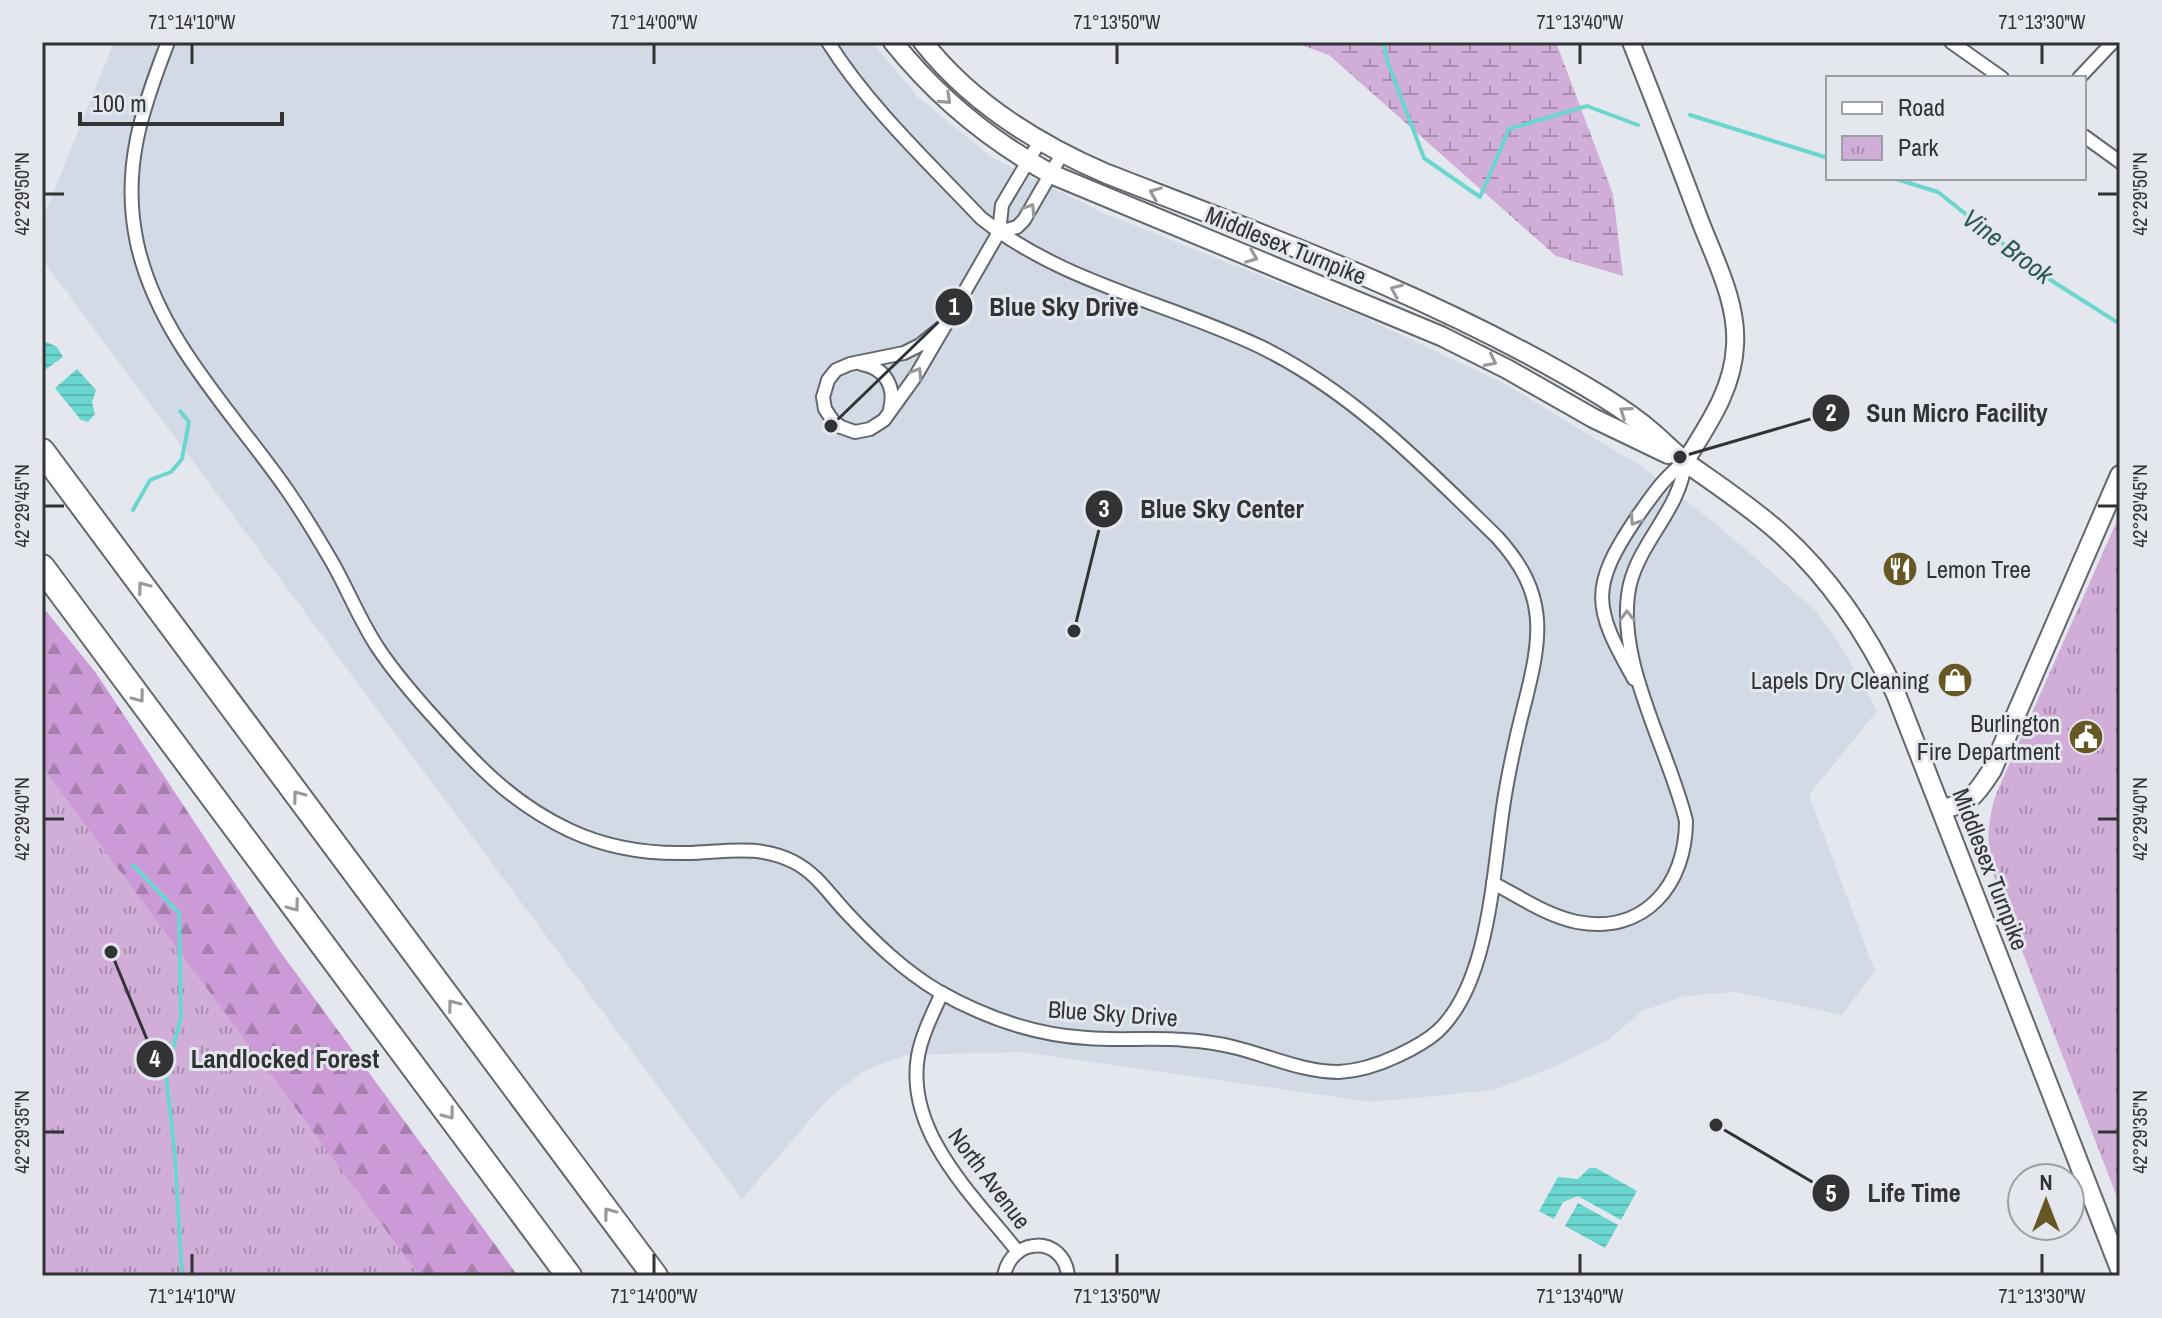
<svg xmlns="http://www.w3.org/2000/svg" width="2162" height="1318" font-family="'Archivo Narrow',sans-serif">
	<defs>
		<pattern id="forest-firs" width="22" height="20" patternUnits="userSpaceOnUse" patternTransform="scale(2)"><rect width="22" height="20" fill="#cc9bd7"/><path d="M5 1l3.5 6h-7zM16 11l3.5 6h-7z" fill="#a67faf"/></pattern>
		<pattern id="wetland-marsh" width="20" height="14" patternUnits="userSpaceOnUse" patternTransform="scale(2)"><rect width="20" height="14" fill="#d1aed8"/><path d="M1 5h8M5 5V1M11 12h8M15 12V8" fill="none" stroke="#aa8eb0"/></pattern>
		<pattern id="park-tufts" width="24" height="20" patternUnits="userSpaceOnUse" patternTransform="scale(2)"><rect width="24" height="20" fill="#d1aed8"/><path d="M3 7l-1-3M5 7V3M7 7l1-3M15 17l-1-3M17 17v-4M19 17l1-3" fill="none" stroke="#aa8eb0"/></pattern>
		<pattern id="water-rules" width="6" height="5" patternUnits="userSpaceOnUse" patternTransform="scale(2)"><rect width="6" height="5" fill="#6bd6cf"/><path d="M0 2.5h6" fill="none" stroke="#5db8b2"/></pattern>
	</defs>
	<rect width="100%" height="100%" fill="#e4e7ed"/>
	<path fill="#d2dbe5" d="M 114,42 L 872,42 L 918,97 L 991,157 L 1101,212 L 1357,314 L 1507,385 L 1642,467 L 1716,524 L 1815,610 L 1844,651 L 1877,711 L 1809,795 L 1875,971 L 1842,1015 L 1736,992 L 1685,996 L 1642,1011 L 1607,1041 L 1556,1066 L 1494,1090 L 1372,1102 L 1023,1052 L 906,1055 L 864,1071 L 827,1100 L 742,1199 L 42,259 L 42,221 Z"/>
	<path fill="url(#forest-firs)" d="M 42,606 L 96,673 L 279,950 L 518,1276 L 42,1276 Z"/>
	<path fill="url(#wetland-marsh)" d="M 1293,42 L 1556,42 L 1613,194 L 1623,276 L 1556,256 L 1329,55 Z"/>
	<g fill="url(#park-tufts)">
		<path d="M 2120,514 L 2120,1205 L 1996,883 C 1986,853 1986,825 1996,794 Z"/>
		<path d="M 42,766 L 420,1276 L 42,1276 Z"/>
	</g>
	<g fill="url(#water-rules)">
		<path d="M 42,340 L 57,347 L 63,357 L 42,372 Z"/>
		<path d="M 77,369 L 96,390 L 92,402 L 95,414 L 88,422 L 81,420 L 55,388 Z"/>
		<path d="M 1589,1168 L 1596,1168 L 1637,1191 L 1621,1220 L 1578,1196 L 1563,1202 L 1554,1219 L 1539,1211 L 1558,1177 L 1578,1179 Z"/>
		<path d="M 1578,1203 L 1618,1225 L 1605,1248 L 1565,1226 Z"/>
	</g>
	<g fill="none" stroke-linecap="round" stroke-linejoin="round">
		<g stroke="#6bd6cf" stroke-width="4">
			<path d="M 1383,42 L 1388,63 L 1424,158 L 1480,197 L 1509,129 L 1587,106 L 1638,125"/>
			<path d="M 1690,115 L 1828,158"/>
			<path d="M 1893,178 L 1938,192 L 2041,274 L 2120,324"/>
			<path d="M 133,510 L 150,480 L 171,472 L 182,459 L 189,422 L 180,411"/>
			<path d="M 133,865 L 179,913 L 181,1017 L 166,1074 L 175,1156 L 182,1276"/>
		</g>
		<defs>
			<g id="minor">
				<path d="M 168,42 C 142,109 121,169 137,243 C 158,339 232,411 287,490 C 303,513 318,538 332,562 C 348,590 360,621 378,648 C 396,675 417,699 439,723 C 479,768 514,804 569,830 C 607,848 646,854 687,853 C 725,852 759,844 794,862 C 817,874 829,894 846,912 C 874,942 903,970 938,991 C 984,1017 1035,1035 1087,1038 C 1120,1041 1152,1037 1185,1040 C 1201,1041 1217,1043 1233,1047 C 1267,1055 1302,1072 1339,1072 C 1358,1071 1380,1064 1397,1056 C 1412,1049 1426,1042 1438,1031 C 1493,979 1493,859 1506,789 C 1511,761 1517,733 1524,706 C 1542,636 1549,594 1497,537 C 1424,466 1354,393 1261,347 C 1169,303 1062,283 981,218 C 928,162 869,107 828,42"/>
				<path d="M 1951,42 L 2002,78"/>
				<path d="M 2079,78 L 2113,42"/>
				<path d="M 2084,136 L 2120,162"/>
				<path d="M 999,232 L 1017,227 L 1024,220 L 1062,154"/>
				<path d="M 946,324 L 920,345 L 904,353 L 850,364 L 836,370 L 828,380 L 823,397 L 825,409 L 833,421 L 841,427 L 855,432 L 870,429 L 884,420 L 915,377 L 946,324 L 999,232 L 1002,205 L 1040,141"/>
				<path d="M 862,364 C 885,368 896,387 890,409"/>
				<path d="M 1634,679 C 1593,607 1589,588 1637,517 C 1652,496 1664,477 1685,462"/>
				<path d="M 1493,883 C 1520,897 1547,916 1577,922 C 1645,935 1686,884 1686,821 C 1669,749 1613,658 1630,584 C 1641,540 1681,508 1685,462"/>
				<path d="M 942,993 C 933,1013 922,1034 918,1056 C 905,1133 974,1196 1018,1252"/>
				<path d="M 1004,1276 C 1011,1236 1064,1235 1068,1276"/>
			</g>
			<path id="tertiary" d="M 1631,42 C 1654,100 1677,159 1699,218 C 1714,258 1738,302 1735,346 C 1733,390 1707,426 1685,462"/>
			<g id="secondary">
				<path d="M 893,42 C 937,97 989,140 1051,174 L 1441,336 L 1507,369 L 1593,418 L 1668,454"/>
				<path d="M 923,42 C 970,102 1037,144 1107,174 C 1275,239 1448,302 1603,397 C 1619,407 1637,419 1652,432 C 1664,442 1675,454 1688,464 C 1719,486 1751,507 1780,533 C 1829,577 1868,635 1896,694 L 2120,1269"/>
				<path d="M 1942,809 C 1972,803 1976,794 1992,770 L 2120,475"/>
			</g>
			<g id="motorway">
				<path d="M 42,451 L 655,1276"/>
				<path d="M 42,567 L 569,1276"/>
			</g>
		</defs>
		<use href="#minor" stroke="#63676b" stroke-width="16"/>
		<use href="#tertiary" stroke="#63676b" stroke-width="20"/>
		<use href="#secondary" stroke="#63676b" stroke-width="22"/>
		<use href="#motorway" stroke="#63676b" stroke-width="28"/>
		<use href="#minor" stroke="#fff" stroke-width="12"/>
		<use href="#tertiary" stroke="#fff" stroke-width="16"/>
		<use href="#secondary" stroke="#fff" stroke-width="18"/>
		<use href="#motorway" stroke="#fff" stroke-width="24"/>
	</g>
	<defs><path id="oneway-chevron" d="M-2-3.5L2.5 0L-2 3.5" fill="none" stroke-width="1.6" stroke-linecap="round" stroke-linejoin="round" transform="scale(2)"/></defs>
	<g stroke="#98999a">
		<use href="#oneway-chevron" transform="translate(946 99) rotate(43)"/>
		<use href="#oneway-chevron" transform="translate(1155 193) rotate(-158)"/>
		<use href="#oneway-chevron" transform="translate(1030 209) rotate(-58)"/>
		<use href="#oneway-chevron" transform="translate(1252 257) rotate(22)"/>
		<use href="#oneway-chevron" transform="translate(1396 290) rotate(-157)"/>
		<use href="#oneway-chevron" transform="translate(1491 361) rotate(27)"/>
		<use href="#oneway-chevron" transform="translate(917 373) rotate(-58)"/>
		<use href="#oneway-chevron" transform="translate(1625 412) rotate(-145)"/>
		<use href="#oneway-chevron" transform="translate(1635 520) rotate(124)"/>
		<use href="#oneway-chevron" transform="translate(143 587) rotate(-127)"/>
		<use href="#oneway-chevron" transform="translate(1627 616) rotate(-91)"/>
		<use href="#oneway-chevron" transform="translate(139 697) rotate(53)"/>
		<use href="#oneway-chevron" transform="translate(298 796) rotate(-127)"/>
		<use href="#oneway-chevron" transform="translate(294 906) rotate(53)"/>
		<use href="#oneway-chevron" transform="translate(453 1005) rotate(-127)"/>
		<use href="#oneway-chevron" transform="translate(449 1114) rotate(53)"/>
		<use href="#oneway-chevron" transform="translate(609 1213) rotate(-127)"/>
	</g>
	<path fill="none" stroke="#313335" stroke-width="3" d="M 192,44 L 192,64M 654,44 L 654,64M 1117,44 L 1117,64M 1580,44 L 1580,64M 2042,44 L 2042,64M 44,194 L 64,194M 2098,194 L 2118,194M 44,506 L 64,506M 2098,506 L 2118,506M 44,819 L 64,819M 2098,819 L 2118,819M 44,1132 L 64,1132M 2098,1132 L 2118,1132M 192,1254 L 192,1274M 654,1254 L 654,1274M 1117,1254 L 1117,1274M 1580,1254 L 1580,1274M 2042,1254 L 2042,1274"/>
	<defs>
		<symbol id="restaurant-disc" viewBox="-11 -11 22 22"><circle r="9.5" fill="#675724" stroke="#e4e7ed"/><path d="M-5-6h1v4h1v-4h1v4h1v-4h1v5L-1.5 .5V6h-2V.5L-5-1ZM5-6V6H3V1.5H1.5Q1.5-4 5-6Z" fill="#fff"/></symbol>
		<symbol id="shop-disc" viewBox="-11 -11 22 22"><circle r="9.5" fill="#675724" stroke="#e4e7ed"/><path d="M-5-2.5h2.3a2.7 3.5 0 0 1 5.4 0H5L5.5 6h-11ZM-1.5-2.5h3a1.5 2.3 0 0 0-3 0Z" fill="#fff"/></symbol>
		<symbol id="civic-disc" viewBox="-11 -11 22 22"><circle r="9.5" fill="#675724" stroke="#e4e7ed"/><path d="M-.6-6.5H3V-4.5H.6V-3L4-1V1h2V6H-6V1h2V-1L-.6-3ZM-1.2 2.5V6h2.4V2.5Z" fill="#fff"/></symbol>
	</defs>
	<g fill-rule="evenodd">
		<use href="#restaurant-disc" x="1880" y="549" width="40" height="40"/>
		<use href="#shop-disc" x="1935" y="660" width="40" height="40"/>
		<use href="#civic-disc" x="2066" y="717" width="40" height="40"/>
	</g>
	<g text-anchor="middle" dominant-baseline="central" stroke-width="6" stroke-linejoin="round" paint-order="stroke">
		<g font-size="24" fill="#313335" stroke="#e4e7ed">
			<text transform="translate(1286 245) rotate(22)">Middlesex Turnpike</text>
			<text transform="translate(1991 869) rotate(69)">Middlesex Turnpike</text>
			<text transform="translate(1113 1013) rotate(4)">Blue Sky Drive</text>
			<text transform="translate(990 1178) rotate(53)">North Avenue</text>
		</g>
		<g font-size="24" fill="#313335" stroke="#e4e7ed" text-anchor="end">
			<text x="1926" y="569" text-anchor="start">Lemon Tree</text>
			<text x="1929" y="680">Lapels Dry Cleaning</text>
			<text x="2060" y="723">Burlington<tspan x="2060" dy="28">Fire Department</tspan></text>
		</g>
		<g font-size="26" font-style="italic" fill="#2b5a57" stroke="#e4e7ed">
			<text transform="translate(2008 246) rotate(37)">Vine Brook</text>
		</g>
	</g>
	<path fill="none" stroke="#313335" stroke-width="3" d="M831 426L954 307M1680 457L1831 413M1074 631L1104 509M111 952L155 1059M1716 1125L1831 1193"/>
	<g fill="#313335" stroke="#e4e7ed" stroke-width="3">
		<circle cx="831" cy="426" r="8"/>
		<circle cx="1680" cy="457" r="8"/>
		<circle cx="1074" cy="631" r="8"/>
		<circle cx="111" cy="952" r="8"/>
		<circle cx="1716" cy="1125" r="8"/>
		<circle cx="954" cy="307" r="20"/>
		<circle cx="1831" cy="413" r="20"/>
		<circle cx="1104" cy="509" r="20"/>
		<circle cx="155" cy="1059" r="20"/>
		<circle cx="1831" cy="1193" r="20"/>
	</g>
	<g font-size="24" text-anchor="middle" font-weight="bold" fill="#fff">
		<text x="954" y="315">1</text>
		<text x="1831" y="421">2</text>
		<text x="1104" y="517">3</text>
		<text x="155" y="1067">4</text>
		<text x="1831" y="1202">5</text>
	</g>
	<g font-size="26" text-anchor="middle" font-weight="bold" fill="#313335" stroke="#e4e7ed" stroke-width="6" stroke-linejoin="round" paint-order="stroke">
		<text x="1064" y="316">Blue Sky Drive</text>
		<text x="1957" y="422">Sun Micro Facility</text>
		<text x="1222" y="518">Blue Sky Center</text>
		<text x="285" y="1068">Landlocked Forest</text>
		<text x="1914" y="1202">Life Time</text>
	</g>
	<rect width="2162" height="1318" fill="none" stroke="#e4e7ed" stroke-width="88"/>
	<rect x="1826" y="76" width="260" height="104" fill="#e4e7ed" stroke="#9c9fa3" stroke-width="2"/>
	<rect x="1842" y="102" width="40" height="12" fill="#ffffff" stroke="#9c9fa3" stroke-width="2"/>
	<text x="1898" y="116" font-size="24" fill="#313335">Road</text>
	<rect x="1842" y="136" width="40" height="24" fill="url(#park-tufts)" stroke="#9c9fa3" stroke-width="2"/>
	<text x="1898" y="156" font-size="24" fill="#313335">Park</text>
	<g transform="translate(2046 1202)"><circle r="38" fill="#e4e7ed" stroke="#9c9fa3" stroke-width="2"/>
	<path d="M0-6L14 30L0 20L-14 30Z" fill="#675724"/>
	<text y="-12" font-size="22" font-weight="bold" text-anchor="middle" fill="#313335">N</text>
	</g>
	<path d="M80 112v12h202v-12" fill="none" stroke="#313335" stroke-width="4"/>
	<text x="92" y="112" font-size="24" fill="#313335" stroke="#e4e7ed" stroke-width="6" paint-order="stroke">100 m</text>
	<rect x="44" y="44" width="2074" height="1230" fill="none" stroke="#313335" stroke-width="3"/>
	<g font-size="20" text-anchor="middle" fill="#313335">
		<text x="192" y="29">71°14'10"W</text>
		<text x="654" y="29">71°14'00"W</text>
		<text x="1117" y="29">71°13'50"W</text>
		<text x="1580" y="29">71°13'40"W</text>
		<text x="2042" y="29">71°13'30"W</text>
		<text transform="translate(22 194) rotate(-90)" y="7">42°29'50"N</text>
		<text transform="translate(2140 194) rotate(-90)" y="7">42°29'50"N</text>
		<text transform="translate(22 506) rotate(-90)" y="7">42°29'45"N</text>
		<text transform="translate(2140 506) rotate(-90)" y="7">42°29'45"N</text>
		<text transform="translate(22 819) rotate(-90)" y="7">42°29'40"N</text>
		<text transform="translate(2140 819) rotate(-90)" y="7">42°29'40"N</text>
		<text transform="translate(22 1132) rotate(-90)" y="7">42°29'35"N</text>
		<text transform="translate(2140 1132) rotate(-90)" y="7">42°29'35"N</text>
		<text x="192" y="1303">71°14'10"W</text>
		<text x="654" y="1303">71°14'00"W</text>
		<text x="1117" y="1303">71°13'50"W</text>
		<text x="1580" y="1303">71°13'40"W</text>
		<text x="2042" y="1303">71°13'30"W</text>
	</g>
</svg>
